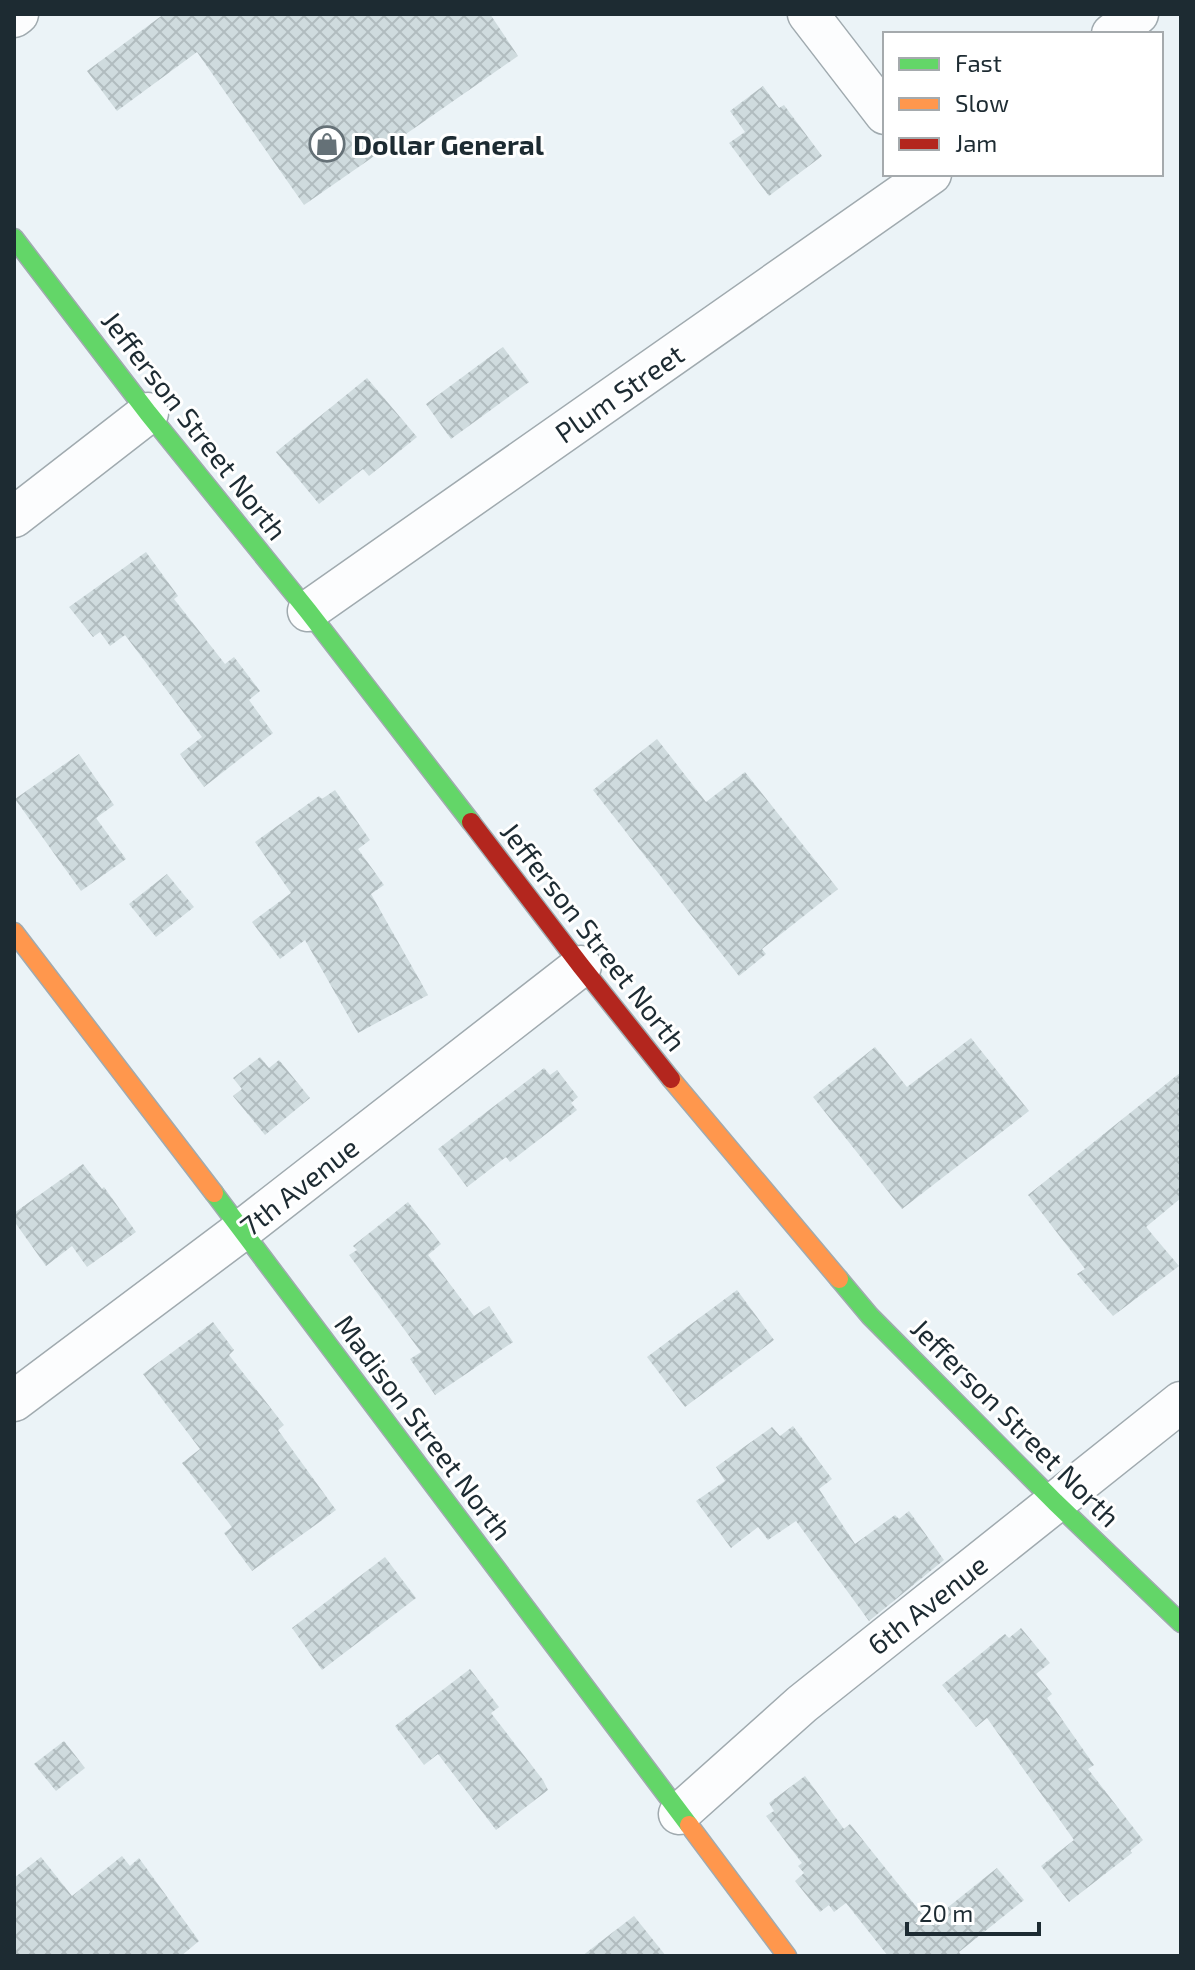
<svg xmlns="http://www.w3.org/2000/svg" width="1195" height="1970" font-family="'Exo 2',sans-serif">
	<defs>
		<pattern id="building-cross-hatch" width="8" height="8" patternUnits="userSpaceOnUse" patternTransform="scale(2)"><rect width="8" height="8" fill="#cfdbde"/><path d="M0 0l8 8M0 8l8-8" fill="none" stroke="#b1bcbf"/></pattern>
	</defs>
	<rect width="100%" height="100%" fill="#ebf3f7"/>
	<g fill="url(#building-cross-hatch)">
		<path d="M 164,14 L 490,14 L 518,56 L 304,205 L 197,52 L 117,111 L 87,71 Z"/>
		<path d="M 763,86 L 779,108 L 784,105 L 822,156 L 769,196 L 729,143 L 745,132 L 730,111 Z"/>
		<path d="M 503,347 L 529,382 L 451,439 L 426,404 Z"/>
		<path d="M 367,378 L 417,437 L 369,476 L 363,469 L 319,504 L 276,452 Z"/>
		<path d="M 146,552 L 178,596 L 174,599 L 225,664 L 234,657 L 260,691 L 249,700 L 273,733 L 204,787 L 180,754 L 202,737 L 125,635 L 110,646 L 100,632 L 93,637 L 69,607 Z"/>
		<path d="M 657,739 L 706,802 L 745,772 L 838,889 L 762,949 L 766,954 L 739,976 L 593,790 Z"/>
		<path d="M 79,754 L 114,805 L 96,818 L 126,859 L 81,891 L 15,799 Z"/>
		<path d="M 335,790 L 370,840 L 358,849 L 384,885 L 371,894 L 428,995 L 358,1033 L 305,940 L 280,959 L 252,922 L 291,893 L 255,842 L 319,796 L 322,799 Z"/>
		<path d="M 167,874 L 194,907 L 156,937 L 129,904 Z"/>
		<path d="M 971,1038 L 1029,1111 L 902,1209 L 813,1097 L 875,1047 L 907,1087 Z"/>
		<path d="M 260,1057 L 269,1068 L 279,1060 L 310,1098 L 265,1135 L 233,1096 L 242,1089 L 233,1078 Z"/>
		<path d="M 544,1068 L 550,1075 L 557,1070 L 578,1097 L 571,1103 L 577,1110 L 510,1162 L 506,1157 L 467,1187 L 438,1149 Z"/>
		<path d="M 1181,1072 L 1181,1198 L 1146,1227 L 1179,1266 L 1113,1316 L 1077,1274 L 1085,1269 L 1028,1195 Z"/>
		<path d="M 83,1164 L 102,1189 L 104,1187 L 136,1232 L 87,1267 L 72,1246 L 46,1266 L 14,1221 L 14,1213 Z"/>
		<path d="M 408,1202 L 441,1244 L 428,1255 L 474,1316 L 489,1306 L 513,1342 L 435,1395 L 410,1359 L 421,1352 L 349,1255 L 357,1250 L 353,1246 Z"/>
		<path d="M 737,1290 L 774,1340 L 685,1407 L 647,1357 Z"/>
		<path d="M 213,1322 L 234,1350 L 229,1355 L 284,1425 L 278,1430 L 336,1510 L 252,1571 L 224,1533 L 232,1527 L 182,1463 L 200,1449 L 143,1374 Z"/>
		<path d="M 793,1426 L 832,1479 L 819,1489 L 855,1544 L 895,1515 L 899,1519 L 909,1511 L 944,1560 L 869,1621 L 796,1521 L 768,1540 L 758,1527 L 731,1548 L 696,1501 L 725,1481 L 716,1467 L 772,1427 L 780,1436 Z"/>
		<path d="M 385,1557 L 416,1598 L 322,1670 L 292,1628 Z"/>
		<path d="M 1021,1628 L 1050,1663 L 1036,1674 L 1052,1694 L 1047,1698 L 1094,1765 L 1088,1769 L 1143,1840 L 1130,1851 L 1132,1853 L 1069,1902 L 1041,1866 L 1074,1840 L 987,1718 L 976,1727 L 942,1685 L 1005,1634 L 1009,1638 Z"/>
		<path d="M 470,1669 L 499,1707 L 491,1713 L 543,1780 L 548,1790 L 496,1830 L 438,1754 L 424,1765 L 395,1726 Z"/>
		<path d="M 64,1741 L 85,1768 L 56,1791 L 34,1764 Z"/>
		<path d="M 805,1776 L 844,1829 L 850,1824 L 923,1915 L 926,1912 L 932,1920 L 997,1868 L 1024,1900 L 959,1952 L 962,1956 L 888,1956 L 846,1903 L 834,1912 L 829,1905 L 820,1912 L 795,1881 L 804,1873 L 798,1866 L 802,1863 L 766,1816 L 774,1811 L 769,1803 Z"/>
		<path d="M 122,1856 L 130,1866 L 139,1858 L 199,1941 L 181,1956 L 14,1956 L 14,1878 L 41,1857 L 72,1896 Z"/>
		<path d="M 634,1916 L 666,1956 L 582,1956 Z"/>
	</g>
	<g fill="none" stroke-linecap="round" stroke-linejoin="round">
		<defs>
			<g id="street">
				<path d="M 808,14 L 885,114"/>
				<path d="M 14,17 L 18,14"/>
				<path d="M 1112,34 L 1138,14"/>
				<path d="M 14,517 L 148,413"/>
				<path d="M 308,611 L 931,174"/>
				<path d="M 14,1401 L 242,1230 L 581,966"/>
				<path d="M 679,1814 L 802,1704 L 1181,1402"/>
			</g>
			<g id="fast">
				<path d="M 14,238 L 148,413 L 308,611 L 471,822"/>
				<path d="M 214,1193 L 689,1825"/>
				<path d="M 839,1279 L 870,1316 L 1055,1502 L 1181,1623"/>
			</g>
			<g id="slow">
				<path d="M 14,932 L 214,1193"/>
				<path d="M 671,1079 L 839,1279"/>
				<path d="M 689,1825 L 787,1956"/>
			</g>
			<path id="jam" d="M 471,822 L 581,966 L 671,1079"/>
		</defs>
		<use href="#street" stroke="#a0aaaf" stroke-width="43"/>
		<use href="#fast" stroke="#a0aaaf" stroke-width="21"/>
		<use href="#slow" stroke="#a0aaaf" stroke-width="21"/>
		<use href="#jam" stroke="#a0aaaf" stroke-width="21"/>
		<use href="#street" stroke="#fcfdfe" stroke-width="40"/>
		<use href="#fast" stroke="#63d668" stroke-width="18"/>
		<use href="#slow" stroke="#ff974d" stroke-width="18"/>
		<use href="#jam" stroke="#b3261e" stroke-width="18"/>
	</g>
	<defs>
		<symbol id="shop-ring" viewBox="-11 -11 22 22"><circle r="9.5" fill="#fff" stroke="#657177" stroke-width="1.5"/><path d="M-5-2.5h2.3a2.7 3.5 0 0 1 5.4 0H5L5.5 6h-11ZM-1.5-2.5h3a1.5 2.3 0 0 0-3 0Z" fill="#657177"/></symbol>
	</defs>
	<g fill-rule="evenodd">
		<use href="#shop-ring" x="307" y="124" width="40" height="40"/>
	</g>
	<g text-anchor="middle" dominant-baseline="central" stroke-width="6" stroke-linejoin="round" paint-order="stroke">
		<g font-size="28" font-weight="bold" fill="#1d2b32" stroke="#fff" text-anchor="start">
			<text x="353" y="144">Dollar General</text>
		</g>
		<g font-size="28" fill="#1d2b32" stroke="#fff">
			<text transform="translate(619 393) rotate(-35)">Plum Street</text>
			<text transform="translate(195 425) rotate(52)">Jefferson Street North</text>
			<text transform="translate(594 936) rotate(52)">Jefferson Street North</text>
			<text transform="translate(299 1186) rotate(-38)">7th Avenue</text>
			<text transform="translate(1016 1422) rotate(45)">Jefferson Street North</text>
			<text transform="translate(424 1427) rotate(53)">Madison Street North</text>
			<text transform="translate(927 1604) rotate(-38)">6th Avenue</text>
		</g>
	</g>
	<rect width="1195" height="1970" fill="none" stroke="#1d2b32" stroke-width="32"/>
	<rect x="883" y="32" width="280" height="144" fill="#ffffff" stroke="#a5aaad" stroke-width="2"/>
	<rect x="899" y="58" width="40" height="12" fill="#63d668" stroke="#a5aaad" stroke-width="2"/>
	<text x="955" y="72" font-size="24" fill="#1d2b32">Fast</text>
	<rect x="899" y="98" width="40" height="12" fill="#ff974d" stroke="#a5aaad" stroke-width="2"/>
	<text x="955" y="112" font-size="24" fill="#1d2b32">Slow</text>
	<rect x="899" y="138" width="40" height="12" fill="#b3261e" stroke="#a5aaad" stroke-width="2"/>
	<text x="955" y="152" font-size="24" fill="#1d2b32">Jam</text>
	<path d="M907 1922v12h132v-12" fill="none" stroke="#1d2b32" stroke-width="4"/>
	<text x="919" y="1922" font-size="24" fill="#1d2b32" stroke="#ffffff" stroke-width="6" paint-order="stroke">20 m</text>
</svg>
